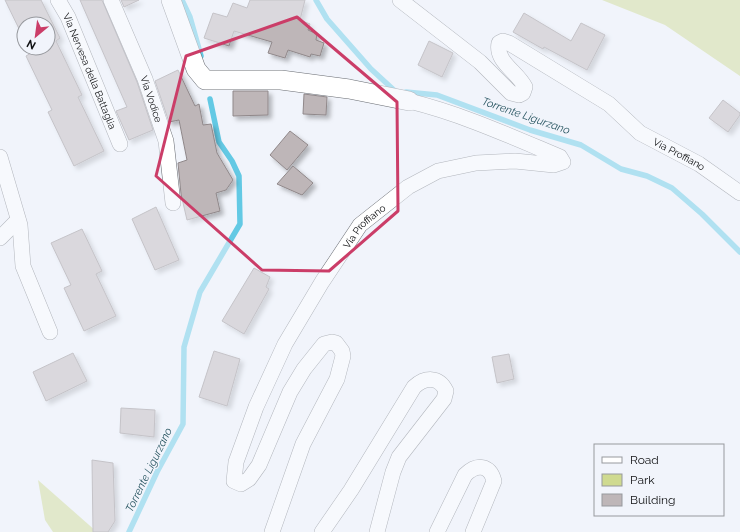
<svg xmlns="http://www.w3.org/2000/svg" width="740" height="532" font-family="Raleway,sans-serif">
	<defs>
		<filter id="shadow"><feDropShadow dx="3.5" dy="3.5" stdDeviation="2" flood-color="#0004"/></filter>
	</defs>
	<rect width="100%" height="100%" fill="#f1f4fb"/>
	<g fill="#cfda90">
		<path d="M 602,0 L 740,0 L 740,76 L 665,25 Z"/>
		<path d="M 38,480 L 97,532 L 53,532 L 45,520 Z"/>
	</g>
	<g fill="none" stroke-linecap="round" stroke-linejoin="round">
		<g stroke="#63c9e4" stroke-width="5.5">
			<path d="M 182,0 L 190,17 L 201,56"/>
			<path d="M 316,0 L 327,19 L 371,69 L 396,92"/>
			<path d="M 406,92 L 437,95 L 530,130 L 581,145 L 621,169 L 647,176 L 672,188 L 702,214 L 740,252"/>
			<path d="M 129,532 L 157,472 L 183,424 L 184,347 L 200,292 L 240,224 L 239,176 L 232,161 L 219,142 L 210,99"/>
		</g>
	</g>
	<g fill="#beb6b8" stroke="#90888a" filter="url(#shadow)">
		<path d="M 5,0 L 41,0 L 60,38 L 56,41 L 82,95 L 78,97 L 104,151 L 74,166 L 48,112 L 52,110 L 26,56 L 31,53 L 29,48 L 48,48 L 48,24 L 24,24 L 24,39 Z"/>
		<path d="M 80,0 L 102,0 L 137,82 L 153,130 L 129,140 L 116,111 L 127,107 Z"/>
		<path d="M 121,0 L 139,0 L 124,7 Z"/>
		<path d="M 250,0 L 305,0 L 300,20 L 310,24 L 308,30 L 317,34 L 316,40 L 324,43 L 320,56 L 311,54 L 310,57 L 288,50 L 285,58 L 268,53 L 272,42 L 234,31 L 229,46 L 204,38 L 213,13 L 227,17 L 233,3 L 247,8 Z"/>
		<path d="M 524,13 L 571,41 L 581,23 L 605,35 L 587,70 L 544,47 L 543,49 L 513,32 Z"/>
		<path d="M 429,41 L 453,53 L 442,77 L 418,65 Z"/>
		<path d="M 178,70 L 195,106 L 199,104 L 203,125 L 211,124 L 217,153 L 233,180 L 226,190 L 216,193 L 220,211 L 187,220 L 181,194 L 178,163 L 187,160 L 179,120 L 169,122 L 155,81 Z"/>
		<path d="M 233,91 L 268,91 L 268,115 L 233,116 Z"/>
		<path d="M 304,94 L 327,97 L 326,115 L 303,114 Z"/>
		<path d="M 723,100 L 740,113 L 740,115 L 728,132 L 709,118 Z"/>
		<path d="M 290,131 L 308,145 L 287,170 L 270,155 Z"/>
		<path d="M 293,166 L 313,183 L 302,195 L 277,184 Z"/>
		<path d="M 156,207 L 179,260 L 155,270 L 132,219 Z"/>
		<path d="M 82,229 L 102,271 L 96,274 L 116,316 L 84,331 L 64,288 L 71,285 L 51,243 Z"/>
		<path d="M 254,268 L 270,277 L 266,287 L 269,289 L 244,334 L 222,321 Z"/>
		<path d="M 214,351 L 240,359 L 227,406 L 199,397 Z"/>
		<path d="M 73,353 L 87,381 L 46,401 L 33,372 Z"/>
		<path d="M 509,354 L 514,379 L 497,383 L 492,357 Z"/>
		<path d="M 121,408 L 155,410 L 154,437 L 120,433 Z"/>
		<path d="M 92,460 L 113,463 L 115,521 L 108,532 L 93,532 Z"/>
	</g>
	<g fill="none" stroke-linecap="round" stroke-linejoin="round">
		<defs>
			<g id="minor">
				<path id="s1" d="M 58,0 L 68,17 L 120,144"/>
				<path id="s2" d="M 111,0 L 145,79 L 166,141 L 173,203"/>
				<path id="s3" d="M 400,0 L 480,62 L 511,93 L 519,95 L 523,93 L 525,87 C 518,72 495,62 499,43 L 503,41 L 509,43 L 609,104 L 640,133 L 699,164 L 740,193"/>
				<path d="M 0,157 L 20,225 L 23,266 L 50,332"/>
				<path d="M 0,238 L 18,220"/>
				<path id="s4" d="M 272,532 L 303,444 L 337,379 L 343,356 L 342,351 L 336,343 L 332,342 L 324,344 L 304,369 L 290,392 L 259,465 L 249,479 L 241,484 L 234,481 L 236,462 L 256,407 L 285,344 L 322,282 L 360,225 L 408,187 L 438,171 L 476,163 L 515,161 L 554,165 L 563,162 L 560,157 C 510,136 462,114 409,101"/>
				<path d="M 322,532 L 351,490 L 414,387 C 425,377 439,376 446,391 L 444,399 L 399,457 L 393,472 L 377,532"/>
				<path d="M 437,532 L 465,475 C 477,463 490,465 494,481 L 473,532"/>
			</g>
			<path id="tertiary" d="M 171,0 L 196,69 L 205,80 L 281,80 L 349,89 L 409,101"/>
		</defs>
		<use href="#minor" stroke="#696c72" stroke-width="16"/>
		<use href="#tertiary" stroke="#696c72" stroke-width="20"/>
		<use href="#minor" stroke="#fff" stroke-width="15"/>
		<use href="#tertiary" stroke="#fff" stroke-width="19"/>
	</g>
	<path d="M0 0H740V532H0ZM 297,17 L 397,102 L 398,211 L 329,271 L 262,270 L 156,176 L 186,56 Z" fill="#f1f4fb" fill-opacity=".55" fill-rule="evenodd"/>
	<path fill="none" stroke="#cb3d68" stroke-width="3" stroke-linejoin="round" d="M 297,17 L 397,102 L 398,211 L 329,271 L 262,270 L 156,176 L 186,56 Z"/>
	<g text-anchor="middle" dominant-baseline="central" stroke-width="3" stroke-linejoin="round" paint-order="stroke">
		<g font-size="10" fill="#0f1012" stroke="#f1f4fb">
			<text stroke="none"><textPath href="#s1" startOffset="78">Via Nervesa della Battaglia</textPath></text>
			<text stroke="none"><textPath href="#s2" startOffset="107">Via Vodice</textPath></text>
			<text stroke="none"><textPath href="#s3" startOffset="432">Via Proffiano</textPath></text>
			<text stroke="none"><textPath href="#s4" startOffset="680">Via Proffiano</textPath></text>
		</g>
		<g font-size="11" font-style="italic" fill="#275460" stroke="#f1f4fb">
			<text transform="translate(526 116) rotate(19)">Torrente Ligurzano</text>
			<text transform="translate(149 470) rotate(-64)">Torrente Ligurzano</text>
		</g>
	</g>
	<rect x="594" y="444" width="130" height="72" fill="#f1f4fb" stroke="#97999e"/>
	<rect x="602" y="457" width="20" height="6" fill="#ffffff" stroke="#97999e"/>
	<text x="630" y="464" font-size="12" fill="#0f1012">Road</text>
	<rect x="602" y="474" width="20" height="12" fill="#cfda90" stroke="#97999e"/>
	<text x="630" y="484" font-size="12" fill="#0f1012">Park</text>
	<rect x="602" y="494" width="20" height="12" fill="#beb6b8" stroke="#97999e"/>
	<text x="630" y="504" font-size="12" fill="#0f1012">Building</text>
	<g transform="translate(36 36) rotate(209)"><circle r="19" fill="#f1f4fb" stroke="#97999e"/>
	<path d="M0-3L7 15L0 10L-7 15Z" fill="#cb3d68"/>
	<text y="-6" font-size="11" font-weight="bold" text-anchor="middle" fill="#0f1012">N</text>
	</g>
</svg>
